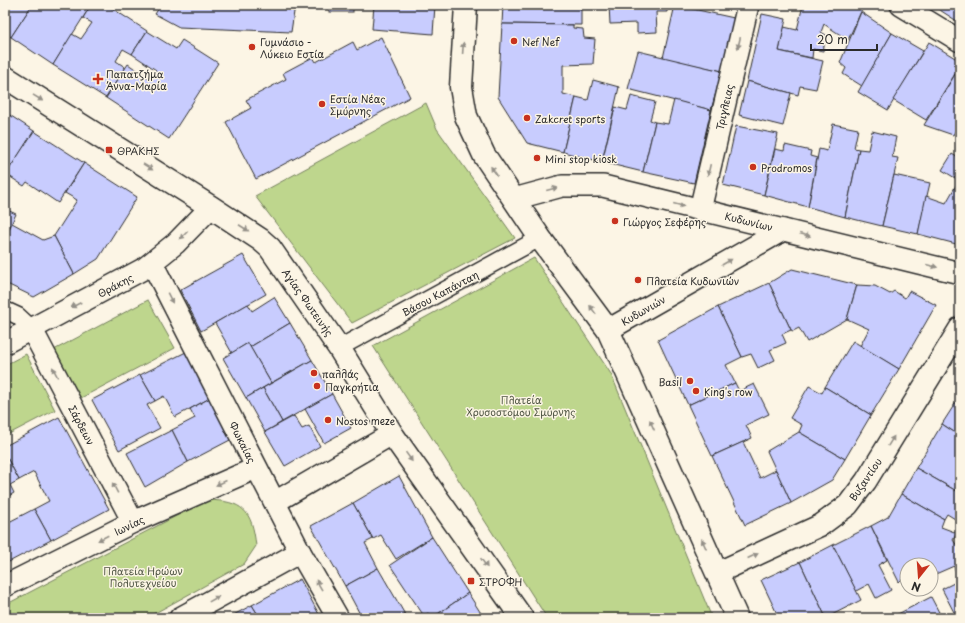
<svg xmlns="http://www.w3.org/2000/svg" width="965" height="623" font-family="'Playpen Sans',sans-serif">
	<rect width="100%" height="100%" fill="#fcf5e5"/>
	<filter id="ink" filterUnits="userSpaceOnUse"><feTurbulence type="fractalNoise" baseFrequency=".025" numOctaves="2"/><feDisplacementMap in="SourceGraphic" scale="8" xChannelSelector="R" yChannelSelector="G"/><feConvolveMatrix kernelMatrix="1 2 1 2 8 2 1 2 1" color-interpolation-filters="sRGB"/></filter>
	<g filter="url(#ink)">
		<g fill="#bed68d" stroke="#74805c">
			<path d="M 426,103 L 437,129 L 515,238 L 352,323 L 255,196 Z"/>
			<path d="M 534,258 L 611,374 L 712,618 L 547,618 L 373,346 Z"/>
			<path d="M 148,300 L 175,348 L 79,399 L 54,350 Z"/>
			<path d="M 26,354 L 55,410 L 5,436 L 5,365 Z"/>
			<path d="M 207,500 C 243,501 252,510 256,546 L 244,564 L 146,618 L 5,618 L 5,608 L 9,603 Z"/>
		</g>
		<g fill="#c8ccfe" stroke="#2b2b2b">
			<path d="M 5,5 L 32,5 L 11,37 L 5,34 Z"/>
			<path d="M 32,5 L 91,5 L 53,65 L 11,37 Z"/>
			<path d="M 91,5 L 107,5 L 147,31 L 132,54 L 123,49 L 116,61 L 125,67 L 106,98 L 53,65 L 72,34 L 81,39 L 92,23 L 83,18 Z"/>
			<path d="M 161,5 L 295,5 L 291,32 L 179,27 L 155,14 Z"/>
			<rect x="329" y="5" width="24" height="7"/>
			<path d="M 374,5 L 435,5 L 433,34 L 372,29 Z"/>
			<path d="M 503,5 L 581,5 L 581,25 L 502,24 Z"/>
			<path d="M 609,5 L 667,5 L 667,12 L 656,12 L 657,32 L 637,33 L 637,23 L 610,24 Z"/>
			<path d="M 675,5 L 734,18 L 722,71 L 663,58 Z"/>
			<path d="M 803,5 L 864,5 L 848,40 L 824,24 L 821,32 L 826,35 L 823,51 L 813,49 L 812,58 L 779,51 L 784,27 L 797,30 Z"/>
			<path d="M 932,5 L 960,5 L 960,23 Z"/>
			<path d="M 861,12 L 892,33 L 862,86 L 843,74 L 846,68 L 840,63 Z"/>
			<path d="M 762,14 L 786,19 L 779,51 L 823,61 L 816,89 L 800,86 L 798,95 L 747,81 Z"/>
			<path d="M 502,24 L 573,25 L 573,28 L 583,29 L 584,38 L 595,39 L 593,64 L 563,65 L 563,94 L 576,97 L 563,152 L 527,143 L 498,97 Z"/>
			<path d="M 147,31 L 176,49 L 182,40 L 218,63 L 169,139 L 106,98 L 128,64 L 150,79 L 156,70 L 132,54 Z"/>
			<path d="M 892,33 L 923,51 L 888,110 L 858,92 Z"/>
			<path d="M 381,37 L 410,97 L 256,179 L 226,122 L 251,108 L 246,100 L 286,79 L 283,73 L 313,57 L 316,62 L 353,42 L 357,50 Z"/>
			<path d="M 929,42 L 960,61 L 960,66 L 926,120 L 893,100 Z"/>
			<path d="M 638,51 L 722,71 L 711,110 L 628,89 Z"/>
			<path d="M 959,68 L 960,123 L 953,135 L 924,125 Z"/>
			<path d="M 593,80 L 619,87 L 602,162 L 563,152 L 576,97 L 588,100 Z"/>
			<path d="M 747,81 L 791,93 L 783,126 L 739,115 Z"/>
			<path d="M 631,96 L 655,102 L 650,120 L 655,122 L 643,172 L 602,162 L 615,107 L 627,110 Z"/>
			<path d="M 674,100 L 711,110 L 694,183 L 643,172 L 655,122 L 668,124 Z"/>
			<path d="M 5,112 L 34,131 L 5,176 Z"/>
			<path d="M 833,124 L 858,129 L 854,148 L 859,149 L 845,217 L 808,207 L 819,149 L 827,151 Z"/>
			<path d="M 736,126 L 778,134 L 764,195 L 723,185 Z"/>
			<path d="M 34,131 L 84,163 L 58,203 L 27,182 L 24,186 L 6,174 Z"/>
			<path d="M 872,131 L 896,137 L 892,157 L 898,158 L 882,226 L 845,217 L 859,149 L 868,150 Z"/>
			<path d="M 785,145 L 811,151 L 810,156 L 817,158 L 808,207 L 764,195 L 775,149 L 784,151 Z"/>
			<path d="M 952,154 L 960,159 L 960,181 L 942,170 Z"/>
			<path d="M 84,163 L 137,197 L 98,259 L 74,274 L 54,236 L 77,200 L 65,193 Z"/>
			<path d="M 894,175 L 930,183 L 918,234 L 882,226 Z"/>
			<path d="M 959,180 L 960,245 L 918,234 L 926,196 L 946,203 Z"/>
			<path d="M 5,209 L 16,214 L 5,237 Z"/>
			<path d="M 12,223 L 43,240 L 54,236 L 74,274 L 34,297 L 5,283 L 5,237 Z"/>
			<path d="M 243,255 L 266,294 L 201,331 L 180,290 Z"/>
			<path d="M 792,269 L 857,285 L 847,319 L 807,342 L 799,328 L 793,331 L 791,330 L 769,283 Z"/>
			<path d="M 769,283 L 791,330 L 782,334 L 786,343 L 770,350 L 775,360 L 758,368 L 751,354 L 742,357 L 718,307 Z"/>
			<path d="M 857,285 L 875,286 L 890,294 L 894,291 L 905,298 L 909,291 L 936,305 L 899,369 L 860,346 L 869,329 L 847,319 Z"/>
			<path d="M 274,297 L 290,323 L 250,347 L 248,343 L 232,353 L 215,323 L 248,304 L 252,311 Z"/>
			<path d="M 718,307 L 742,357 L 726,365 L 735,383 L 688,405 L 658,340 Z"/>
			<path d="M 290,323 L 312,360 L 271,383 L 250,347 Z"/>
			<path d="M 853,341 L 899,369 L 871,415 L 825,387 Z"/>
			<path d="M 248,343 L 271,383 L 246,398 L 223,358 Z"/>
			<path d="M 186,352 L 210,398 L 175,417 L 164,396 L 155,401 L 140,375 Z"/>
			<path d="M 312,360 L 332,394 L 282,422 L 263,388 Z"/>
			<path d="M 140,375 L 155,401 L 147,405 L 160,428 L 119,450 L 92,400 Z"/>
			<path d="M 735,383 L 739,391 L 754,384 L 769,414 L 746,425 L 752,438 L 712,456 L 688,405 Z"/>
			<path d="M 809,386 L 822,393 L 825,387 L 871,415 L 845,459 L 799,432 L 802,425 L 790,418 Z"/>
			<path d="M 263,388 L 282,422 L 265,432 L 246,398 Z"/>
			<path d="M 332,394 L 351,428 L 324,443 L 305,409 Z"/>
			<path d="M 960,396 L 960,436 L 942,424 Z"/>
			<path d="M 210,398 L 232,439 L 188,462 L 172,430 L 195,418 L 190,409 Z"/>
			<path d="M 294,416 L 302,429 L 309,426 L 320,446 L 285,466 L 265,432 Z"/>
			<path d="M 59,417 L 109,509 L 51,540 L 34,509 L 49,501 L 34,472 L 19,480 L 5,454 L 5,446 Z"/>
			<path d="M 942,424 L 960,436 L 960,493 L 916,468 Z"/>
			<path d="M 172,430 L 188,462 L 145,487 L 127,453 Z"/>
			<path d="M 799,432 L 845,459 L 832,480 L 791,503 L 767,451 Z"/>
			<path d="M 743,442 L 760,478 L 776,470 L 791,503 L 745,525 L 712,456 Z"/>
			<path d="M 5,454 L 19,480 L 10,485 L 14,493 L 5,498 Z"/>
			<path d="M 916,468 L 960,493 L 960,522 L 947,514 L 944,519 L 901,494 Z"/>
			<path d="M 399,476 L 432,537 L 396,559 L 381,535 L 373,539 L 353,503 Z"/>
			<path d="M 901,494 L 944,519 L 941,527 L 957,533 L 953,540 L 960,550 L 960,570 L 956,573 L 954,566 L 931,576 L 931,565 L 907,565 L 907,583 L 904,577 L 899,582 L 871,526 L 888,517 Z"/>
			<path d="M 353,503 L 373,539 L 365,543 L 378,568 L 345,586 L 311,526 Z"/>
			<path d="M 34,509 L 51,540 L 5,564 L 5,524 Z"/>
			<path d="M 871,526 L 887,560 L 878,565 L 891,590 L 876,598 L 869,584 L 856,591 L 833,545 Z"/>
			<path d="M 432,537 L 468,593 L 432,618 L 428,613 L 424,616 L 390,565 Z"/>
			<path d="M 833,545 L 861,600 L 826,618 L 800,562 Z"/>
			<path d="M 800,562 L 826,618 L 779,618 L 761,580 Z"/>
			<path d="M 378,568 L 407,618 L 362,618 L 345,586 Z"/>
			<path d="M 300,579 L 321,618 L 260,618 L 252,605 Z"/>
			<path d="M 960,580 L 960,618 L 957,618 L 942,589 Z"/>
			<path d="M 468,593 L 484,618 L 432,618 Z"/>
			<path d="M 931,597 L 942,618 L 897,618 L 896,615 Z"/>
			<path d="M 252,605 L 260,618 L 228,618 Z"/>
		</g>
		<g fill="none" stroke-linecap="round" stroke-linejoin="round">
			<defs>
				<g id="pedestrian">
					<path d="M 5,310 L 18,316 L 31,328"/>
					<path d="M 339,348 L 540,238"/>
				</g>
				<g id="minor">
					<path d="M 901,5 L 960,41"/>
					<path d="M 514,199 L 562,186 L 603,186 L 960,273"/>
					<path d="M 700,210 L 748,5"/>
					<path d="M 152,263 L 300,552 L 338,618"/>
					<path d="M 31,328 L 133,522"/>
					<path d="M 608,330 L 783,230"/>
					<path d="M 5,343 L 145,268 L 176,243 L 211,207"/>
					<path d="M 275,502 L 392,434"/>
					<path d="M 717,573 L 821,525 L 848,505 L 866,481 L 960,328"/>
					<path d="M 5,586 L 133,522 L 256,468"/>
					<path d="M 180,618 L 300,552"/>
				</g>
				<g id="tertiary">
					<path d="M 466,5 L 461,87 L 466,116 L 484,155 L 540,238 L 608,330 L 737,618"/>
					<path d="M 5,77 L 211,207 L 261,240 L 270,248 L 339,348 L 392,434 L 522,618"/>
				</g>
			</defs>
			<use href="#pedestrian" stroke="#2b2b2b" stroke-width="19"/>
			<use href="#minor" stroke="#2b2b2b" stroke-width="24"/>
			<use href="#tertiary" stroke="#2b2b2b" stroke-width="25"/>
			<use href="#pedestrian" stroke="#fcf5e5" stroke-width="16"/>
			<use href="#minor" stroke="#fcf5e5" stroke-width="21"/>
			<use href="#tertiary" stroke="#fcf5e5" stroke-width="22"/>
		</g>
		<defs><path id="oneway-solid" d="M-6-.8H1V-3.2L6.5 0L1 3.2V.8H-6Z"/></defs>
		<g fill="#949088">
			<use href="#oneway-solid" transform="translate(739 43) rotate(103)"/>
			<use href="#oneway-solid" transform="translate(463 48) rotate(-86)"/>
			<use href="#oneway-solid" transform="translate(38 98) rotate(32)"/>
			<use href="#oneway-solid" transform="translate(148 167) rotate(32)"/>
			<use href="#oneway-solid" transform="translate(709 170) rotate(103)"/>
			<use href="#oneway-solid" transform="translate(494 171) rotate(-125)"/>
			<use href="#oneway-solid" transform="translate(552 189) rotate(-15)"/>
			<use href="#oneway-solid" transform="translate(679 205) rotate(14)"/>
			<use href="#oneway-solid" transform="translate(244 228) rotate(33)"/>
			<use href="#oneway-solid" transform="translate(184 235) rotate(135)"/>
			<use href="#oneway-solid" transform="translate(805 235) rotate(14)"/>
			<use href="#oneway-solid" transform="translate(727 262) rotate(-30)"/>
			<use href="#oneway-solid" transform="translate(932 266) rotate(14)"/>
			<use href="#oneway-solid" transform="translate(170 298) rotate(63)"/>
			<use href="#oneway-solid" transform="translate(76 305) rotate(153)"/>
			<use href="#oneway-solid" transform="translate(593 310) rotate(-126)"/>
			<use href="#oneway-solid" transform="translate(55 372) rotate(-117)"/>
			<use href="#oneway-solid" transform="translate(652 425) rotate(-114)"/>
			<use href="#oneway-solid" transform="translate(891 441) rotate(-58)"/>
			<use href="#oneway-solid" transform="translate(409 457) rotate(55)"/>
			<use href="#oneway-solid" transform="translate(221 483) rotate(156)"/>
			<use href="#oneway-solid" transform="translate(115 488) rotate(-118)"/>
			<use href="#oneway-solid" transform="translate(103 538) rotate(153)"/>
			<use href="#oneway-solid" transform="translate(704 544) rotate(-114)"/>
			<use href="#oneway-solid" transform="translate(753 556) rotate(-25)"/>
			<use href="#oneway-solid" transform="translate(484 563) rotate(55)"/>
			<use href="#oneway-solid" transform="translate(319 585) rotate(-120)"/>
			<use href="#oneway-solid" transform="translate(214 599) rotate(-29)"/>
		</g>
	</g>
	<g fill="#c8321e" stroke="#fcf5e5" stroke-width="1.5">
		<circle cx="514" cy="41" r="4"/>
		<circle cx="252" cy="47" r="4"/>
		<path d="M96 73h4v4h4v4h-4v4h-4v-4h-4v-4h4z"/>
		<circle cx="322" cy="104" r="4"/>
		<circle cx="527" cy="118" r="4"/>
		<rect x="105" y="146" width="8" height="8" rx="2"/>
		<circle cx="537" cy="158" r="4"/>
		<circle cx="753" cy="167" r="4"/>
		<circle cx="615" cy="221" r="4"/>
		<circle cx="638" cy="280" r="4"/>
		<circle cx="314" cy="373" r="4"/>
		<circle cx="690" cy="381" r="4"/>
		<circle cx="317" cy="386" r="4"/>
		<circle cx="696" cy="391" r="4"/>
		<circle cx="328" cy="420" r="4"/>
		<rect x="467" y="577" width="8" height="8" rx="2"/>
	</g>
	<g text-anchor="middle" dominant-baseline="central" stroke-width="3" stroke-linejoin="round" paint-order="stroke">
		<g font-size="10" fill="#2b2b2b" stroke="#fcf5e5" text-anchor="start">
			<text x="260" y="41">Γυμνάσιο -<tspan x="260" dy="12">Λύκειο Εστία</tspan></text>
			<text x="522" y="41">Nef Nef</text>
			<text x="106" y="73">Παπατζήμα<tspan x="106" dy="12">Άννα-Μαρία</tspan></text>
			<text x="330" y="98">Εστία Νέας<tspan x="330" dy="12">Σμύρνης</tspan></text>
			<text x="535" y="118">Zakcret sports</text>
			<text x="117" y="150">ΘΡΑΚΗΣ</text>
			<text x="545" y="158">Mini stop kiosk</text>
			<text x="761" y="167">Prodromos</text>
			<text x="623" y="221">Γιώργος Σεφέρης</text>
			<text x="646" y="280">Πλατεία Κυδωνιών</text>
			<text x="322" y="373">παλλάς</text>
			<text x="682" y="381" text-anchor="end">Basil</text>
			<text x="325" y="386">Παγκρήτια</text>
			<text x="704" y="391">King's row</text>
			<text x="336" y="420">Nostos meze</text>
			<text x="479" y="581">ΣΤΡΟΦΗ</text>
		</g>
		<g font-size="10" fill="#2b2b2b" stroke="#fcf5e5">
			<text transform="translate(724 107) rotate(-77)">Τριγλειας</text>
			<text transform="translate(749 221) rotate(14)">Κυδωνίων</text>
			<text transform="translate(115 285) rotate(-28)">Θράκης</text>
			<text transform="translate(440 293) rotate(-28)">Βάσου Καπάνταη</text>
			<text transform="translate(308 302) rotate(55)">Αγίας Φωτεινής</text>
			<text transform="translate(643 310) rotate(-30)">Κυδωνιών</text>
			<text transform="translate(82 425) rotate(62)">Σάρδεων</text>
			<text transform="translate(243 442) rotate(63)">Φωκαίας</text>
			<text transform="translate(865 479) rotate(-56)">Βυζαντίου</text>
			<text transform="translate(129 525) rotate(-26)">Ιωνίας</text>
		</g>
		<g font-size="10" fill="#505644" stroke="#fcf5e5">
			<text x="521" y="399">Πλατεία<tspan x="521" dy="12">Χρυσοστόμου Σμύρνης</tspan></text>
			<text x="143" y="570">Πλατεία Ηρώων<tspan x="143" dy="12">Πολυτεχνείου</tspan></text>
		</g>
	</g>
	<rect width="965" height="623" fill="none" stroke="#fcf5e5" stroke-width="20"/>
	<rect x="10" y="10" width="945" height="603" fill="none" stroke="#2b2b2b" stroke-width="1.5" filter="url(#ink)"/>
	<g transform="translate(919 577) rotate(197)"><circle r="19" fill="#fcf5e5" stroke="#a8a49b"/>
	<path d="M0-3L7 15L0 10L-7 15Z" fill="#c8321e"/>
	<text y="-6" font-size="11" font-weight="bold" text-anchor="middle" fill="#2b2b2b">N</text>
	</g>
	<path d="M811 44v6h66v-6" fill="none" stroke="#2b2b2b" stroke-width="2"/>
	<text x="817" y="44" font-size="12" fill="#2b2b2b" stroke="#fcf5e5" stroke-width="3" paint-order="stroke">20 m</text>
</svg>
